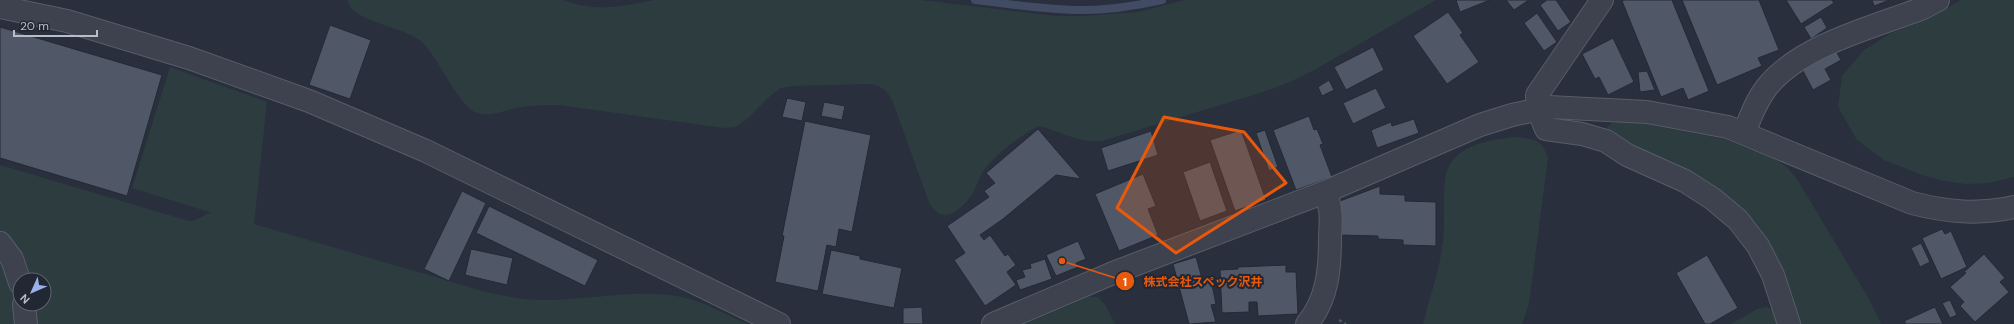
<svg xmlns="http://www.w3.org/2000/svg" width="2014" height="324" font-family="'DM Sans','Noto Sans JP',sans-serif">
	<rect width="100%" height="100%" fill="#292f3d"/>
	<g fill="#2c3c3f" fill-rule="evenodd">
		<path d="M 348,0 L 563,0 C 593,12 623,7 653,0 L 921,0 L 1057,16 L 1084,16 L 1138,12 L 1184,0 L 1436,0 L 1316,69 L 1288,83 L 1260,93 L 1102,141 C 1076,143 1064,132 1039,126 C 1020,136 998,152 985,169 C 979,176 978,184 974,191 C 969,200 956,216 944,215 C 938,215 934,209 930,205 L 892,100 C 886,90 881,86 870,84 L 793,86 L 781,88 L 770,96 L 747,119 L 735,127 L 723,128 L 559,105 C 544,105 530,105 516,108 C 503,111 491,117 477,113 C 461,110 437,56 422,42 C 406,27 348,21 348,0 Z"/>
		<path d="M 1961,0 L 2014,0 L 2014,177 L 1989,183 L 1966,184 L 1944,181 L 1922,175 L 1884,160 L 1857,140 L 1838,107 L 1842,76 L 1864,50 L 1891,33 L 1928,19 Z"/>
		<path d="M 170,67 L 267,102 L 254,224 L 486,292 C 505,296 524,300 544,300 C 587,300 640,288 682,297 C 705,302 725,314 747,324 L 0,324 L 0,165 L 189,221 C 199,221 204,213 212,213 L 132,188 ZM 20,280 L 44,280 L 44,304 L 20,304 Z"/>
		<path d="M 1619,122 L 1645,124 L 1724,139 L 1774,159 L 1787,167 L 1797,179 L 1869,299 L 1881,324 L 1796,324 L 1763,243 L 1609,133 L 1607,127 L 1612,123 Z"/>
		<path d="M 1516,137 C 1534,139 1542,139 1548,158 L 1529,304 L 1522,324 L 1423,324 C 1429,298 1439,273 1442,247 C 1446,225 1442,202 1445,180 C 1449,145 1488,140 1516,137 Z"/>
		<path d="M 1088,297 L 1098,297 L 1106,306 L 1115,324 L 1025,324 Z"/>
		<path d="M 1767,307 L 1775,311 L 1783,324 L 1731,324 L 1757,309 Z"/>
	</g>
	<g fill="none" stroke-linecap="round" stroke-linejoin="round">
		<path stroke="#414c64" stroke-width="8" d="M 975,0 C 1010,4 1046,10 1082,10 C 1109,10 1135,6 1162,0"/>
	</g>
	<g fill="#505766" stroke="#232935">
		<path d="M 1456,0 L 1490,0 L 1460,12 Z"/>
		<path d="M 1506,0 L 1529,0 L 1514,10 Z"/>
		<path d="M 1547,0 L 1556,0 L 1571,22 L 1558,31 L 1540,5 Z"/>
		<path d="M 1624,0 L 1672,0 L 1709,91 L 1688,100 L 1683,88 L 1661,97 L 1622,1 Z"/>
		<path d="M 1682,0 L 1759,0 L 1779,50 L 1758,58 L 1762,66 L 1717,85 Z"/>
		<path d="M 1786,0 L 1832,0 L 1834,3 L 1801,24 Z"/>
		<path d="M 1872,0 L 1890,0 L 1874,6 Z"/>
		<path d="M 1448,12 L 1463,33 L 1460,35 L 1479,62 L 1447,84 L 1413,36 Z"/>
		<path d="M 1537,13 L 1557,42 L 1544,51 L 1524,23 Z"/>
		<path d="M 1821,17 L 1827,28 L 1811,39 L 1804,27 Z"/>
		<path d="M 330,25 L 371,40 L 350,99 L 309,85 Z"/>
		<path d="M 0,27 L 162,75 L 127,196 L 0,158 Z"/>
		<path d="M 1613,38 L 1634,82 L 1608,95 L 1599,77 L 1595,79 L 1582,54 Z"/>
		<path d="M 1373,47 L 1384,70 L 1346,90 L 1334,67 Z"/>
		<path d="M 1836,51 L 1841,60 L 1825,69 L 1831,80 L 1813,90 L 1802,69 Z"/>
		<path d="M 1647,71 L 1655,90 L 1640,92 L 1638,72 Z"/>
		<path d="M 1329,80 L 1334,90 L 1322,96 L 1318,87 Z"/>
		<path d="M 1376,88 L 1386,108 L 1353,124 L 1343,103 Z"/>
		<path d="M 787,98 L 806,102 L 802,121 L 782,117 Z"/>
		<path d="M 824,102 L 845,106 L 842,120 L 821,116 Z"/>
		<path d="M 1309,116 L 1314,130 L 1317,129 L 1323,144 L 1320,145 L 1332,177 L 1296,190 L 1273,130 Z"/>
		<path d="M 1414,119 L 1419,133 L 1377,148 L 1371,130 L 1391,122 L 1392,126 Z"/>
		<path d="M 805,121 L 871,135 L 852,232 L 839,229 L 836,247 L 827,245 L 818,291 L 775,282 L 784,236 L 782,236 Z"/>
		<path d="M 1038,129 L 1081,179 L 1056,175 L 1003,219 L 980,235 L 984,240 L 990,235 L 1005,256 L 1008,254 L 1016,265 L 1007,272 L 1016,285 L 985,306 L 954,260 L 965,253 L 947,226 L 989,197 L 984,191 L 995,183 L 986,173 Z"/>
		<path d="M 1241,130 L 1266,200 L 1235,211 L 1210,140 Z"/>
		<path d="M 1265,130 L 1278,167 L 1269,171 L 1256,133 Z"/>
		<path d="M 1151,131 L 1158,155 L 1108,171 L 1101,148 Z"/>
		<path d="M 1210,162 L 1227,211 L 1200,221 L 1183,172 Z"/>
		<path d="M 1143,174 L 1156,206 L 1148,209 L 1158,235 L 1119,251 L 1095,194 Z"/>
		<path d="M 1380,186 L 1380,194 L 1405,195 L 1405,201 L 1436,202 L 1436,246 L 1403,245 L 1403,240 L 1378,239 L 1378,236 L 1340,235 L 1340,201 Z"/>
		<path d="M 462,191 L 486,203 L 449,281 L 424,269 Z"/>
		<path d="M 489,206 L 598,260 L 585,286 L 476,233 Z"/>
		<path d="M 1942,229 L 1945,234 L 1951,231 L 1967,267 L 1941,279 L 1922,238 Z"/>
		<path d="M 1078,241 L 1086,259 L 1076,263 L 1078,267 L 1056,276 L 1046,255 Z"/>
		<path d="M 1921,243 L 1930,262 L 1920,267 L 1911,248 Z"/>
		<path d="M 471,249 L 513,258 L 507,285 L 465,275 Z"/>
		<path d="M 831,250 L 860,256 L 860,259 L 902,268 L 894,308 L 822,294 Z"/>
		<path d="M 1984,254 L 2005,278 L 2000,282 L 2009,292 L 1975,322 L 1960,306 L 1964,302 L 1950,287 L 1966,273 L 1964,272 Z"/>
		<path d="M 1707,255 L 1738,308 L 1710,324 L 1705,324 L 1676,273 Z"/>
		<path d="M 1196,257 L 1203,282 L 1211,280 L 1216,304 L 1211,305 L 1216,322 L 1189,324 L 1173,264 Z"/>
		<path d="M 1045,259 L 1052,279 L 1020,290 L 1016,280 L 1025,277 L 1022,270 L 1031,268 L 1030,264 Z"/>
		<path d="M 1286,265 L 1286,272 L 1296,272 L 1298,314 L 1258,316 L 1257,302 L 1249,302 L 1249,312 L 1222,313 L 1220,270 L 1238,269 L 1238,267 Z"/>
		<path d="M 1950,300 L 1957,315 L 1950,318 L 1942,303 Z"/>
		<path d="M 922,307 L 923,324 L 903,324 L 903,308 Z"/>
		<path d="M 1935,307 L 1943,324 L 1906,324 L 1904,321 Z"/>
	</g>
	<g fill="none" stroke-linecap="round" stroke-linejoin="round">
		<defs>
			<g id="street">
				<path d="M 1602,0 L 1537,95 L 1538,109 L 1546,129 L 1582,134 L 1606,141 L 1627,155 L 1685,181 L 1713,199 L 1738,220 L 1758,246 L 1773,275 L 1789,324"/>
				<path d="M 0,7 L 67,21 L 189,58 L 309,101 L 426,151 L 779,324"/>
				<path d="M 1744,133 C 1750,118 1756,101 1767,87 C 1800,45 1874,27 1923,8 L 1938,0"/>
				<path d="M 0,243 L 12,259 L 20,283"/>
				<path d="M 24,304 L 26,324"/>
				<path d="M 993,324 L 1113,273 L 1325,192 L 1480,125 L 1512,115 L 1549,107 L 1647,112 L 1728,127 L 1912,203 C 1947,212 1978,215 2014,207"/>
				<path d="M 1307,324 C 1328,299 1330,268 1330,237 C 1331,220 1332,208 1325,192"/>
			</g>
		</defs>
		<use href="#street" stroke="#575d68" stroke-width="24"/>
		<path stroke="#4b595d" stroke-width="2.5" stroke-dasharray="3 3" stroke-linecap="butt" d="M 1339,320 L 1346,324"/>
		<use href="#street" stroke="#3d424e" stroke-width="22"/>
	</g>
	<path fill="#e8590c" fill-opacity="0.2" stroke="#e8590c" stroke-width="3" stroke-linejoin="round" d="M 1164,117 L 1244,132 L 1286,183 L 1176,253 L 1117,208 Z"/>
	<path fill="none" stroke="#e8590c" stroke-width="1.5" d="M1062 261L1125 281"/>
	<g fill="#e8590c" stroke="#212733" stroke-width="1.5">
		<circle cx="1062" cy="261" r="4"/>
		<circle cx="1125" cy="281" r="10"/>
	</g>
	<g font-size="12" text-anchor="middle" font-weight="bold" fill="#fff">
		<text x="1125" y="286">1</text>
	</g>
	<g font-size="12" text-anchor="middle" font-weight="bold" fill="#e8590c" stroke="#212733" stroke-width="4" stroke-linejoin="round" paint-order="stroke">
		<text x="1203" y="286">株式会社スペック沢井</text>
	</g>
	<g transform="translate(32 292) rotate(225)"><circle r="19" fill="#212733" stroke="#5e636f"/>
	<path d="M0-3L7 15L0 10L-7 15Z" fill="#9bb1eb"/>
	<text y="-6" font-size="11" font-weight="bold" text-anchor="middle" fill="#b9bdc8">N</text>
	</g>
	<path d="M14 30v6h83v-6" fill="none" stroke="#b9bdc8" stroke-width="2"/>
	<text x="20" y="30" font-size="12" fill="#b9bdc8" stroke="#212733" stroke-width="3" paint-order="stroke">20 m</text>
</svg>
